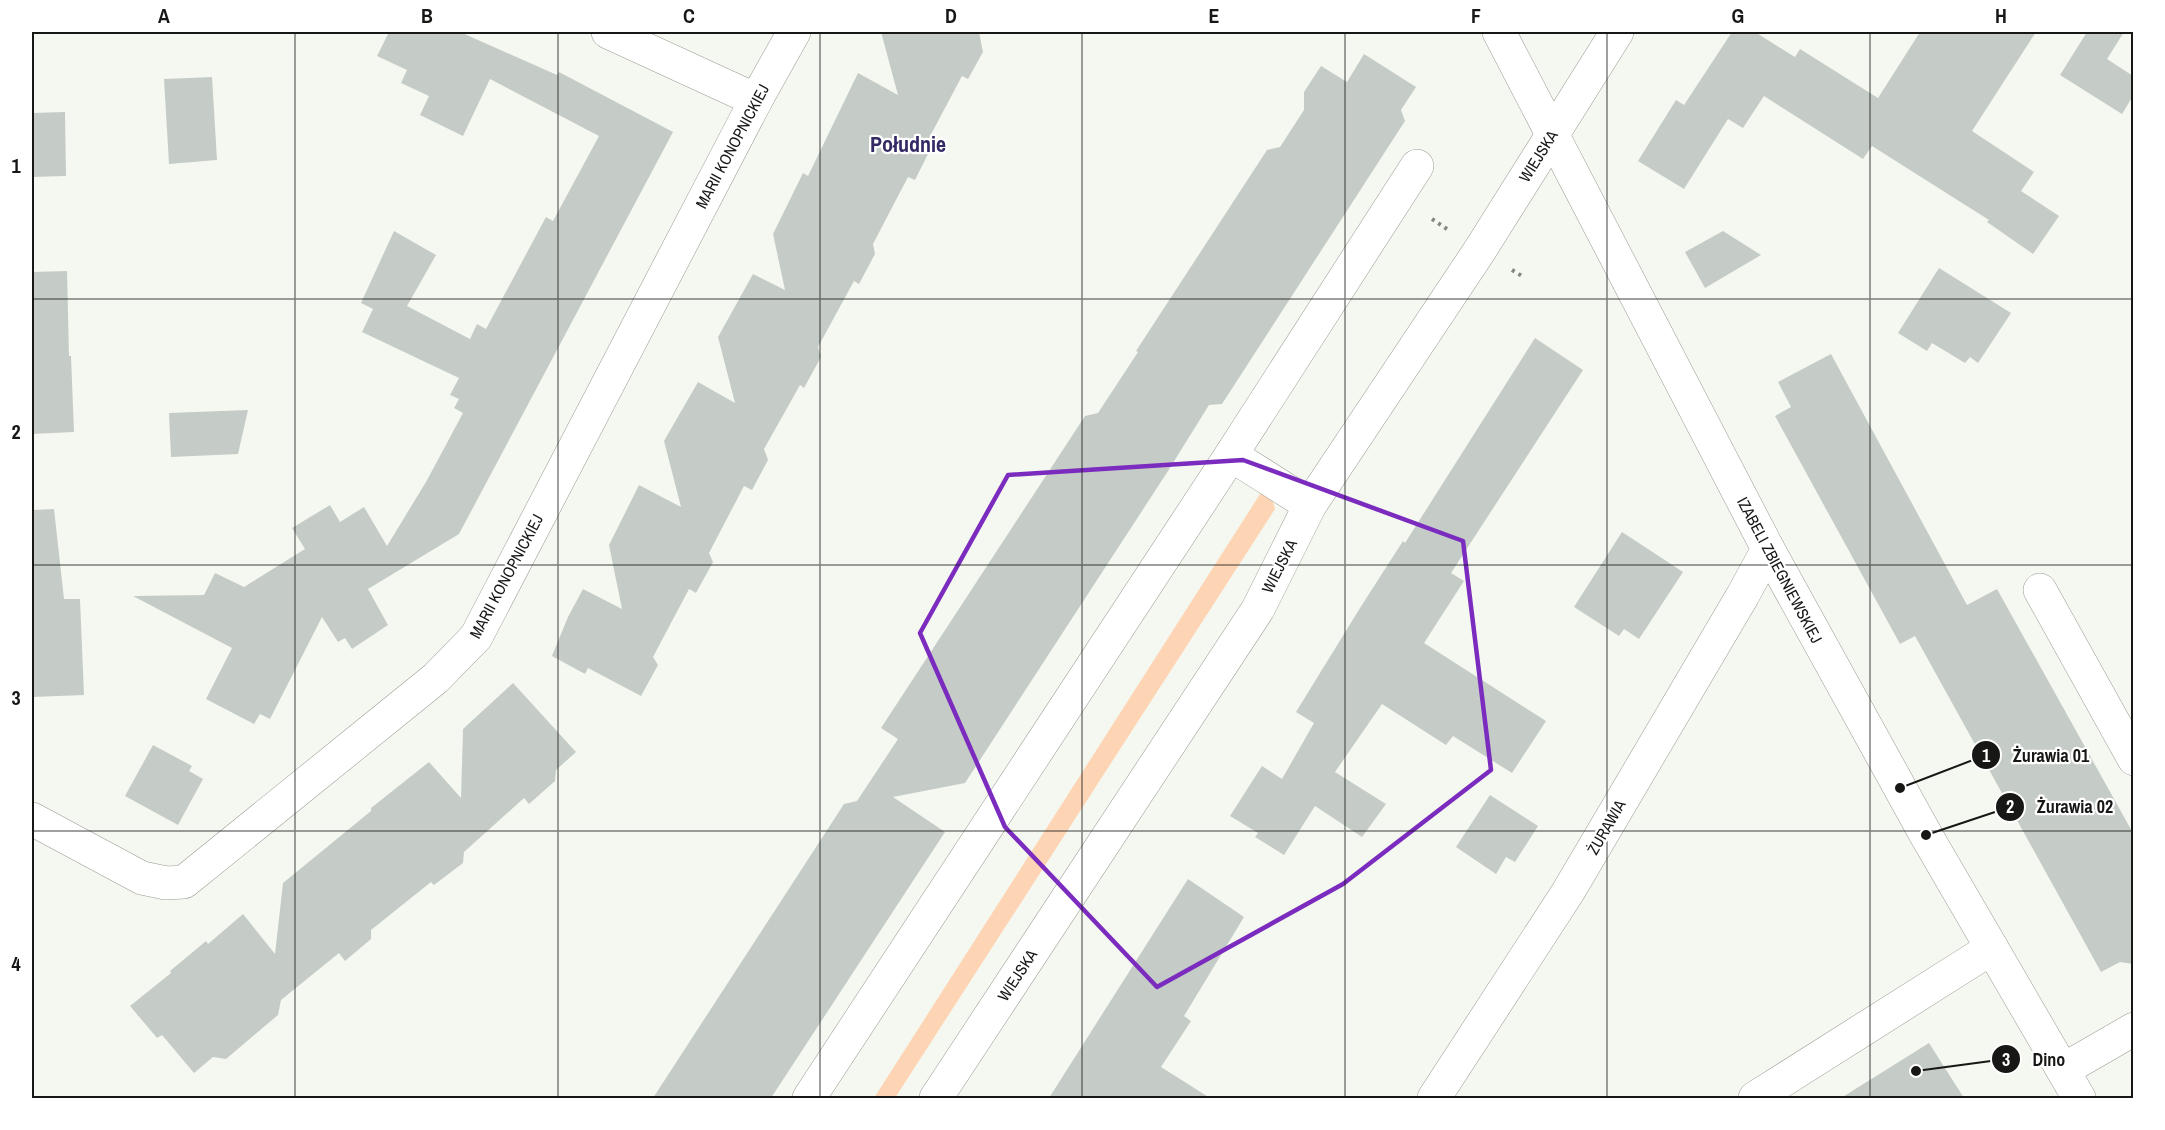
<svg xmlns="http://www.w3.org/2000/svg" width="2165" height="1130" font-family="'Archivo Narrow',sans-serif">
	<rect width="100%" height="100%" fill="#f5f8f0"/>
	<path fill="#fdd5b5" d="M 1262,491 L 1271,494 L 1275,509 L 895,1098 L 874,1098 Z"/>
	<g fill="#c5ccc7">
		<path d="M 389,32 L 460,32 L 557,75 L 559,72 L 673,132 L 459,534 L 368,589 L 388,625 L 352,649 L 345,638 L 338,642 L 322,617 L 270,719 L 260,714 L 254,724 L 206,699 L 232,648 L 133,596 L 204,595 L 215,573 L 244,587 L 305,549 L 292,528 L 330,505 L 340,522 L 364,507 L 387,546 L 426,482 L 463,413 L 454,408 L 459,399 L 450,395 L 459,378 L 362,332 L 373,309 L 361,303 L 394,231 L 436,255 L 407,306 L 470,339 L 477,324 L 486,329 L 546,217 L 553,221 L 599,136 L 490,79 L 463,136 L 420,115 L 429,96 L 401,83 L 407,70 L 377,56 Z"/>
		<path d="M 881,32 L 979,32 L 983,52 L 968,79 L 962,76 L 928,140 L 930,150 L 915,180 L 908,177 L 873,244 L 875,254 L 859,284 L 854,281 L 818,347 L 821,357 L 804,388 L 800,385 L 764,449 L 768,460 L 752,490 L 744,486 L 709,553 L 713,562 L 696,593 L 689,589 L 653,657 L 658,665 L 641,696 L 588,668 L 585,674 L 552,656 L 568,617 L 583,589 L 622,609 L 609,545 L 639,485 L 681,507 L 664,441 L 698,382 L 735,403 L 718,337 L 753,274 L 785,290 L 773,234 L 803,173 L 808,176 L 858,73 L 898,95 Z"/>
		<path d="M 1732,32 L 1755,32 L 1795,57 L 1800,49 L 1878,98 L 1920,32 L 2036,32 L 1972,131 L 2034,172 L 2021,191 L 2059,216 L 2033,254 L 1987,222 L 1989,220 L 1872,146 L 1863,159 L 1764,96 L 1743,128 L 1728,119 L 1684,189 L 1638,161 L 1676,100 L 1684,105 Z"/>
		<path d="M 2087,32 L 2124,32 L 2107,59 L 2133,76 L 2133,96 L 2122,114 L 2060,75 Z"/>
		<path d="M 1364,54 L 1416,87 L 1401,110 L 1405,121 L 1222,404 L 1209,405 L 1168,471 L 965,783 L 893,797 L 945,832 L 771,1098 L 653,1098 L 844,804 L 857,801 L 898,739 L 881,728 L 1085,416 L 1098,413 L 1138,352 L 1136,351 L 1267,150 L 1280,147 L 1304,110 L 1304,92 L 1321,66 L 1347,82 Z"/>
		<path d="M 212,77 L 217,160 L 169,164 L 164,79 Z"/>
		<path d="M 65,112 L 66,176 L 32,177 L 32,113 Z"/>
		<path d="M 1723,231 L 1761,255 L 1705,288 L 1685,252 Z"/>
		<path d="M 1939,268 L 2011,313 L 1978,363 L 1970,357 L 1965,363 L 1932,343 L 1927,351 L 1898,333 Z"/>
		<path d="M 67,271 L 69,356 L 71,356 L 74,432 L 32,434 L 32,272 Z"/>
		<path d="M 1535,338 L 1583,370 L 1451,573 L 1464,581 L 1424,643 L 1546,721 L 1512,773 L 1453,736 L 1446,745 L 1382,704 L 1335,772 L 1386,804 L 1362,837 L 1315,806 L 1284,855 L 1255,837 L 1258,833 L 1230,816 L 1262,766 L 1282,779 L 1314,723 L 1296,712 L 1360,608 L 1403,541 L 1405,543 Z"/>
		<path d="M 1831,354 L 1967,605 L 1997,589 L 2133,833 L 2133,964 L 2120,962 L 2101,972 L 1915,636 L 1900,644 L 1775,416 L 1791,407 L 1778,382 Z"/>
		<path d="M 248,410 L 238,454 L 171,457 L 169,413 Z"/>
		<path d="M 54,509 L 64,599 L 80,599 L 84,695 L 32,697 L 32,510 Z"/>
		<path d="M 1622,532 L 1683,572 L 1639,639 L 1624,629 L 1619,636 L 1574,607 Z"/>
		<path d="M 513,683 L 576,752 L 556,770 L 555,781 L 529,804 L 524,798 L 464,852 L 463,863 L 434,885 L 431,882 L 371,930 L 371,939 L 345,961 L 339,953 L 281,1000 L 278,1015 L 226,1059 L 213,1057 L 194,1073 L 162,1035 L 157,1038 L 130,1006 L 171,973 L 170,971 L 206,941 L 208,944 L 243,914 L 275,954 L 283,883 L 371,811 L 371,808 L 429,762 L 461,798 L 463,729 Z"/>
		<path d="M 153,745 L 192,766 L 189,771 L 203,779 L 178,825 L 125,796 Z"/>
		<path d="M 1490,795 L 1538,826 L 1515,862 L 1506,857 L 1496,874 L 1456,847 Z"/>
		<path d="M 1188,879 L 1244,917 L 1184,1016 L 1191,1021 L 1161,1067 L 1210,1098 L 1049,1098 Z"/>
		<path d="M 1929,1043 L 1964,1098 L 1841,1098 Z"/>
	</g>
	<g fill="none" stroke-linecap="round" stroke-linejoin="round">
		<defs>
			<g id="minor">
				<path d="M 608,32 L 756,100"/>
				<path d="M 1499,32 L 1768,549 L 1926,835 L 2079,1098"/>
				<path d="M 1231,455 L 1310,505"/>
				<path d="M 2040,590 L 2134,759"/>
				<path d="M 32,819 L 142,878 L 166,883 L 184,882 L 436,678 L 476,637 L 756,100 L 794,32"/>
				<path d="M 2063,1070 L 2134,1029"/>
				<path d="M 809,1098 L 1231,455 L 1417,166"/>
				<path d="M 936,1098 L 1258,609 L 1310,505 L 1480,250 L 1617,32"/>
				<path d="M 1434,1098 L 1568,892 L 1743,595 L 1768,549"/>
				<path d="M 1755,1098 L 1992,948"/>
			</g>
		</defs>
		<use href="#minor" stroke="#999c94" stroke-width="34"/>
		<g stroke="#848681" stroke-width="4" stroke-dasharray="3 4.5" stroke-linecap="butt">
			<path d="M 1432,219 L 1447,229"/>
			<path d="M 1512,270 L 1522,276"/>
		</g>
		<use href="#minor" stroke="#fff" stroke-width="33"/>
	</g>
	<path fill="none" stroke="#7b2cbf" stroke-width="4.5" stroke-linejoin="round" d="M 1243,460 L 1463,541 L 1491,770 L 1343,884 L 1157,987 L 1005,827 L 920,633 L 1008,475 Z"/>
	<path fill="none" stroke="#171816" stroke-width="1.5" stroke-opacity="0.55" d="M 295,32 L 295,1098M 558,32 L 558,1098M 820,32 L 820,1098M 1082,32 L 1082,1098M 1345,32 L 1345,1098M 1607,32 L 1607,1098M 1870,32 L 1870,1098M 32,299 L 2134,299M 32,565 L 2134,565M 32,831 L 2134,831"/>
	<g text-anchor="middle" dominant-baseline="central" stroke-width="4.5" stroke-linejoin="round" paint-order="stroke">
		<g font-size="16" fill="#171816" stroke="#fff">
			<text transform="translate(732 146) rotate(-62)">MARII KONOPNICKIEJ</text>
			<text transform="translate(1538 156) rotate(-58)">WIEJSKA</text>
			<text transform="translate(1279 566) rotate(-63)">WIEJSKA</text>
			<text transform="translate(1780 570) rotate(62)">IZABELI ZBIEGNIEWSKIEJ</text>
			<text transform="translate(506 576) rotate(-62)">MARII KONOPNICKIEJ</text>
			<text transform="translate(1606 827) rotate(-60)">ŻURAWIA</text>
			<text transform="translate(1017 975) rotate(-57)">WIEJSKA</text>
		</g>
		<g font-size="22" font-weight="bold" fill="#332a65" stroke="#fff">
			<text x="908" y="144">Południe</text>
		</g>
	</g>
	<path fill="none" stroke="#171816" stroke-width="2" d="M1900 788L1986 755M1926 835L2010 807M1916 1071L2006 1059"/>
	<g fill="#171816" stroke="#fff" stroke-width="2">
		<circle cx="1900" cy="788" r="6"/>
		<circle cx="1926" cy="835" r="6"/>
		<circle cx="1916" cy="1071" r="6"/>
		<circle cx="1986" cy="755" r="15"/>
		<circle cx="2010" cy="807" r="15"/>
		<circle cx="2006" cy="1059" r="15"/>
	</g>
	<g font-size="18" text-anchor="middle" font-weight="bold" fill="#fff">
		<text x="1986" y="762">1</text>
		<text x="2010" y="813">2</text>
		<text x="2006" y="1066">3</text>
	</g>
	<g font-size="18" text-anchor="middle" font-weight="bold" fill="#171816" stroke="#fff" stroke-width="4.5" stroke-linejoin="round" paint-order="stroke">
		<text x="2051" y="762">Żurawia 01</text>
		<text x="2075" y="813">Żurawia 02</text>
		<text x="2049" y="1066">Dino</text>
	</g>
	<rect width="2165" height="1130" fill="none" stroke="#ffffff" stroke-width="66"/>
	<rect x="33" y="33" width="2099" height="1064" fill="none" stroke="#171816" stroke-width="2"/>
	<g font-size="20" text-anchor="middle" font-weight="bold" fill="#171816">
		<text x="164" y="23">A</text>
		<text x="427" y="23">B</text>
		<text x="689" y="23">C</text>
		<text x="951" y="23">D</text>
		<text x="1214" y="23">E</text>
		<text x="1476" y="23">F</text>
		<text x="1738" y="23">G</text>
		<text x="2001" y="23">H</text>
		<text x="16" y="173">1</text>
		<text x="16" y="439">2</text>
		<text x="16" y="705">3</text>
		<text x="16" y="971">4</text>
	</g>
</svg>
